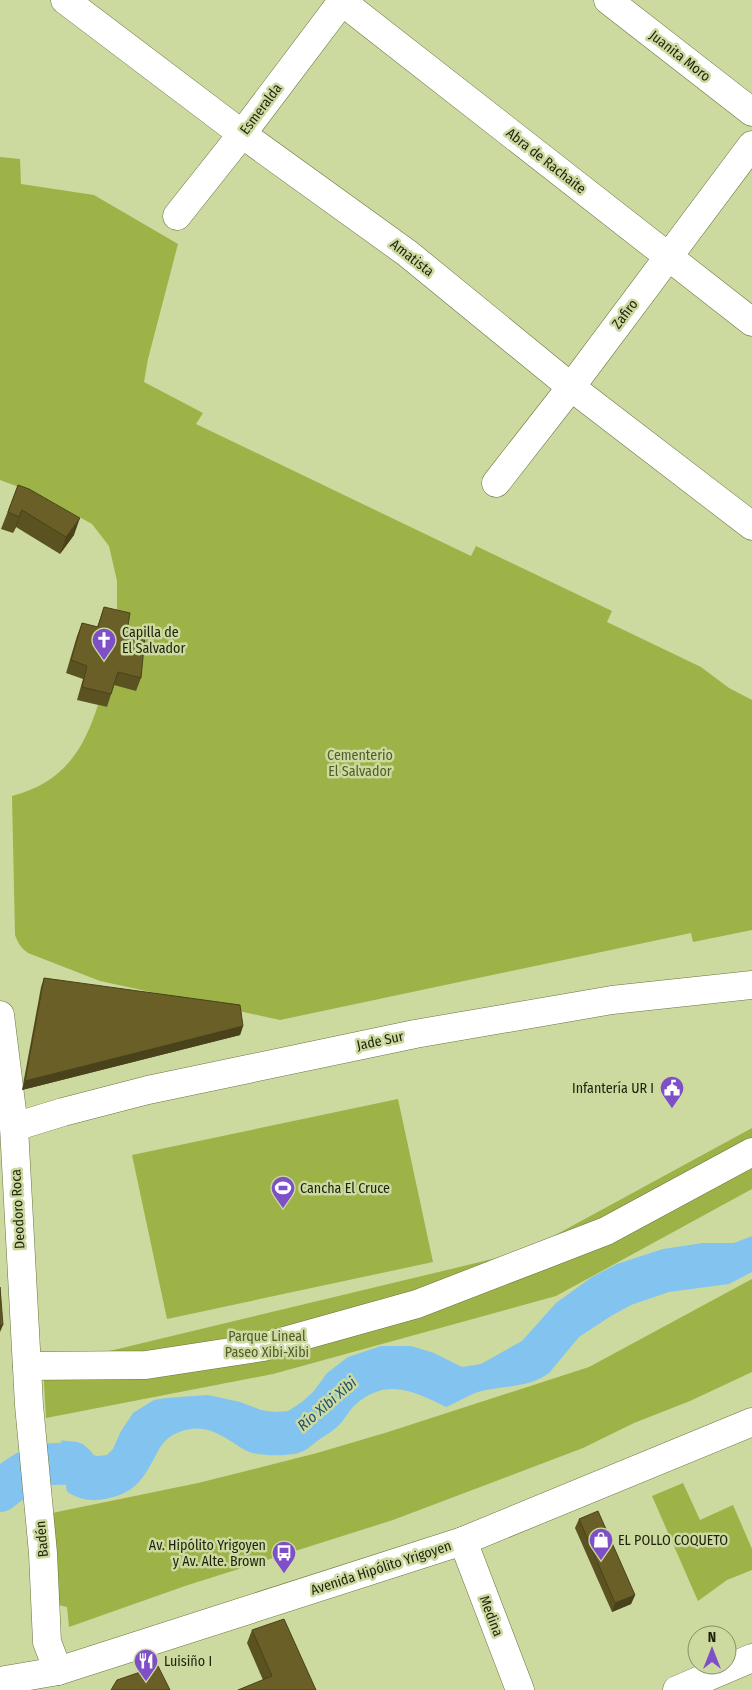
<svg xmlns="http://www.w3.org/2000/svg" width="752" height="1690" font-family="'Fira Sans Condensed',sans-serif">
	<rect width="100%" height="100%" fill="#ccdaa0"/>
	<g fill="#9db247">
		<path d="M 0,157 L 20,159 L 21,184 L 94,195 L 178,244 L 148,359 L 144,382 L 203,413 L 196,424 L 471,556 L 476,546 L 612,611 L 607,622 L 701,667 L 729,688 L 752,700 L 752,930 L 693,942 L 691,933 L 280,1020 L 100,981 L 28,953 C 21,948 18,943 15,935 L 12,796 C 62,783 83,752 98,705 L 107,707 L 114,623 L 117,608 L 117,581 L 109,546 L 92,524 L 38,494 L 0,480 Z"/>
		<path d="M 398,1099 L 433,1262 L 167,1319 L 132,1155 Z"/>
		<path d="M 752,1128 L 752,1189 L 556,1296 L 273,1374 L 46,1418 L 43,1367 L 526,1251 Z"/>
		<path d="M 752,1279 L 752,1372 L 690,1401 L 634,1423 L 583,1448 L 393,1520 L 185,1586 L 69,1627 L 67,1607 L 58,1605 L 52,1513 L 198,1483 L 317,1453 L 388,1432 L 589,1367 Z"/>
		<path d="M 683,1483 L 700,1520 L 733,1505 L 752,1549 L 752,1570 L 727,1580 L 698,1601 L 652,1496 Z"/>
	</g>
	<path fill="#83c3ef" d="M 752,1236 L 752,1272 L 729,1284 L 669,1292 L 631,1305 L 611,1316 L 579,1337 L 549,1373 C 528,1389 501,1385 478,1392 C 466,1396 457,1403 446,1407 C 414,1391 386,1377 355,1405 C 348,1411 345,1420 338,1426 C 333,1431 326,1435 320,1439 C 312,1445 304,1453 294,1454 C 280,1456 262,1456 249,1452 C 242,1449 236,1444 229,1440 C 210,1428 194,1424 173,1435 C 165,1439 160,1447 156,1455 C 142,1481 135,1493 105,1499 C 90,1502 77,1499 65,1490 L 57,1440 L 77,1442 L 83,1444 L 93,1455 L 98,1456 L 107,1455 L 113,1449 L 121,1431 L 133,1413 L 154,1400 L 166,1398 L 208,1395 L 240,1402 L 261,1410 L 275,1412 L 288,1411 L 302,1402 L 314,1391 L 327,1373 L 348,1357 L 381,1346 L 411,1346 L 434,1353 L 462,1367 L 481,1364 L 522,1341 L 556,1303 L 592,1277 L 617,1264 L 663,1249 L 703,1243 L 734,1243 Z"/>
	<path fill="#ccdaa0" d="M 48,1437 L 61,1438 L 67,1494 L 56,1485 L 49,1482 L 45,1439 Z"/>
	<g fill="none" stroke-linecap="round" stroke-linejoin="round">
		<path stroke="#83c3ef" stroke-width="42" d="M 0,1491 C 13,1480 28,1468 45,1465 C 54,1463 65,1464 74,1464 L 76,1466"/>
		<defs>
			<g id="minor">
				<path d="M 65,0 L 242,134 L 407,253 L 571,387 L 752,526"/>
				<path d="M 340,0 L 752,322"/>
				<path d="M 608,0 L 752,112"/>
				<path d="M 177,216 L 242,134 L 343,0"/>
				<path d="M 496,483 L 571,387 L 752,145"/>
				<path d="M 0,1015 L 14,1127 L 29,1405 L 43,1553 L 47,1642 L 58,1671"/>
				<path d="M 14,1127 L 63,1112 L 148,1090 L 415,1034 L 612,1000 L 752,985"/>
				<path d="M 27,1366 L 146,1365 L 263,1347 L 417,1304 L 606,1231 L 752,1152"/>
				<path d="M 463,1541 L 520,1690"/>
				<path d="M 677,1690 L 752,1658"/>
			</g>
			<path id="major" d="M 0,1681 L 58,1671 L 463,1541 L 752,1422"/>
		</defs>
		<use href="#minor" stroke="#68743e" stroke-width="29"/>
		<use href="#major" stroke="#68743e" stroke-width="29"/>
		<use href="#minor" stroke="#fff" stroke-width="28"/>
		<use href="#major" stroke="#fff" stroke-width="28"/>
	</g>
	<g fill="#5b5221">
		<path d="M 18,485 L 74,535 L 60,554 L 16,527 L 13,533 L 1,529 Z"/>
		<path d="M 104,607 L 127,631 L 141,678 L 136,691 L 114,685 L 107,707 L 77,700 L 83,679 L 66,673 L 77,636 L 82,623 L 97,627 Z"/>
		<path d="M 44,978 L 243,1026 L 240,1035 L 22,1090 L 41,987 Z"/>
		<path d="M 579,1519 L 635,1595 L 631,1604 L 612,1612 L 575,1528 Z"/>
		<path d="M 252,1630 L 316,1690 L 263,1680 L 247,1643 Z"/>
	</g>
	<g fill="#4a421b">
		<path d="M 22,510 L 16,527 L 13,533 L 19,517 Z"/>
		<path d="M 80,518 L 74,535 L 60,554 L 66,537 Z"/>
		<path d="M 243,1026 L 240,1035 L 22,1090 L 25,1081 Z"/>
		<path d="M 0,1325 L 3,1325 L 0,1332 Z"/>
		<path d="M 635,1595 L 631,1604 L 612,1612 L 615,1603 Z"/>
	</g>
	<g fill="#6a5f26" stroke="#4a421b">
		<path d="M 18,485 L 29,489 L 80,518 L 66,537 L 22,510 L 19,517 L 8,512 Z"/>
		<path d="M 104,607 L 130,613 L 127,631 L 145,636 L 141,678 L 118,672 L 111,694 L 82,687 L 87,666 L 71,660 L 82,623 L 98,627 Z"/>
		<path d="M 44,978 L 240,1005 L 243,1026 L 25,1081 Z"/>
		<path d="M 0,1287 L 3,1325 L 0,1325 Z"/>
		<path d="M 598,1511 L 635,1595 L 615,1603 L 579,1519 Z"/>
		<path d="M 284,1619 L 316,1690 L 238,1690 L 272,1676 L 252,1630 Z"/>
		<path d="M 158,1666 L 170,1690 L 111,1690 L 117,1680 Z"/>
	</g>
	<defs>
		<symbol id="church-pin" viewBox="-11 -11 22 30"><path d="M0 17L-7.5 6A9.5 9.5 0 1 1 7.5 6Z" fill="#7f4fc7" stroke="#ccdaa0"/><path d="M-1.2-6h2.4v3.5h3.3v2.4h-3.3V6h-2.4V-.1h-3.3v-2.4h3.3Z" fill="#fff"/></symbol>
		<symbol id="civic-pin" viewBox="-11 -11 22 30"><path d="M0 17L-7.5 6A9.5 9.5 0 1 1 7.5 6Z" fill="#7f4fc7" stroke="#ccdaa0"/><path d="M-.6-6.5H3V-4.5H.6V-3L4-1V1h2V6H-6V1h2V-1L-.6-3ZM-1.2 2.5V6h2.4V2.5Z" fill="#fff"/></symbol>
		<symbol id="stadium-pin" viewBox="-11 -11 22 30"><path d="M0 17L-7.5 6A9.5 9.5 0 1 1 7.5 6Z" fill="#7f4fc7" stroke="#ccdaa0"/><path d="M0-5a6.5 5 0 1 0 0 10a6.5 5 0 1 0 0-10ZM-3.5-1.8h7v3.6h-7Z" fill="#fff"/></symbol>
		<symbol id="shop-pin" viewBox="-11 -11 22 30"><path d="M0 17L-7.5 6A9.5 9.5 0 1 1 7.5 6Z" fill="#7f4fc7" stroke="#ccdaa0"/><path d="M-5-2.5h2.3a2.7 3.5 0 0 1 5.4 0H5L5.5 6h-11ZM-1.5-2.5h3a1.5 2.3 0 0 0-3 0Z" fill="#fff"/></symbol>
		<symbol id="bus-pin" viewBox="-11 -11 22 30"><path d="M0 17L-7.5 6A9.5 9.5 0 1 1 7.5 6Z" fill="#7f4fc7" stroke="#ccdaa0"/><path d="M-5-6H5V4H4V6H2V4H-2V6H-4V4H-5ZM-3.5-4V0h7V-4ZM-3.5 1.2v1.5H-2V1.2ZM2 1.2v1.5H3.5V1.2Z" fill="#fff"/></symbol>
		<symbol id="restaurant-pin" viewBox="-11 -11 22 30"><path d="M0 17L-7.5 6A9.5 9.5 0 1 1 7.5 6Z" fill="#7f4fc7" stroke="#ccdaa0"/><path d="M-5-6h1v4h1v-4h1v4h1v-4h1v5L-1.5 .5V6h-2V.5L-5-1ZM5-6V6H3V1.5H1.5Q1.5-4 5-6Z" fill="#fff"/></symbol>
	</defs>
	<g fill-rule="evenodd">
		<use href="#church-pin" x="90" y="626" width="28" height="38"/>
		<use href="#civic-pin" x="658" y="1074" width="28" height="38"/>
		<use href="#stadium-pin" x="269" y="1174" width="28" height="38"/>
		<use href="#shop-pin" x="587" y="1526" width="28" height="38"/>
		<use href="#bus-pin" x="270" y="1539" width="28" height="38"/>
		<use href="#restaurant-pin" x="132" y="1647" width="28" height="38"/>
	</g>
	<g text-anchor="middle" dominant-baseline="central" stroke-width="5" stroke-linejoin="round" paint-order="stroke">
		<g font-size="14" fill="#1e220c" stroke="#ccdaa0">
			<text transform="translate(680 56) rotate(38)">Juanita Moro</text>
			<text transform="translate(261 109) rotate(-53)">Esmeralda</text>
			<text transform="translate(546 161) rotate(38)">Abra de Rachaite</text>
			<text transform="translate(412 258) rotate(38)">Amatista</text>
			<text transform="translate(625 314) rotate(-53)">Zafiro</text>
			<text transform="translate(380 1041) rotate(-12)">Jade Sur</text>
			<text transform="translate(18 1209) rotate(-93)">Deodoro Roca</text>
			<text transform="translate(42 1539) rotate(-95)">Badén</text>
			<text transform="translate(381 1568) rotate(-18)">Avenida Hipólito Yrigoyen</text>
			<text transform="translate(491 1616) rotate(69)">Medina</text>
		</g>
		<g font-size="14" fill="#1e220c" stroke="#ccdaa0" text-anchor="start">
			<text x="122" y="632">Capilla de<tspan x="122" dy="16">El Salvador</tspan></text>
			<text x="654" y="1088" text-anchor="end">Infantería UR I</text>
			<text x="300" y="1188">Cancha El Cruce</text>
			<text x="618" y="1540">EL POLLO COQUETO</text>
			<text x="266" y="1545" text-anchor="end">Av. Hipólito Yrigoyen<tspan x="266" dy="16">y Av. Alte. Brown</tspan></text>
			<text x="164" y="1661">Luisiño I</text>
		</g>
		<g font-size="14" fill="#525c2b" stroke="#ccdaa0">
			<text x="360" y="755">Cementerio<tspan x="360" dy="16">El Salvador</tspan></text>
			<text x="267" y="1336">Parque Lineal<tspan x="267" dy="16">Paseo Xibi-Xibi</tspan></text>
		</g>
		<g font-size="15" font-style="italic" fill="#20506e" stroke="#ccdaa0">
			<text transform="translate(327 1404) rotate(-41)">Río Xibi Xibi</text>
		</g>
	</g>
	<g transform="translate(712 1650)"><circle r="24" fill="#ccdaa0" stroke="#869065"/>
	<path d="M0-4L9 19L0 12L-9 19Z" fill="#7f4fc7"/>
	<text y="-8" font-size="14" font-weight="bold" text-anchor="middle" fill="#1e220c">N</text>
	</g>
</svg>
